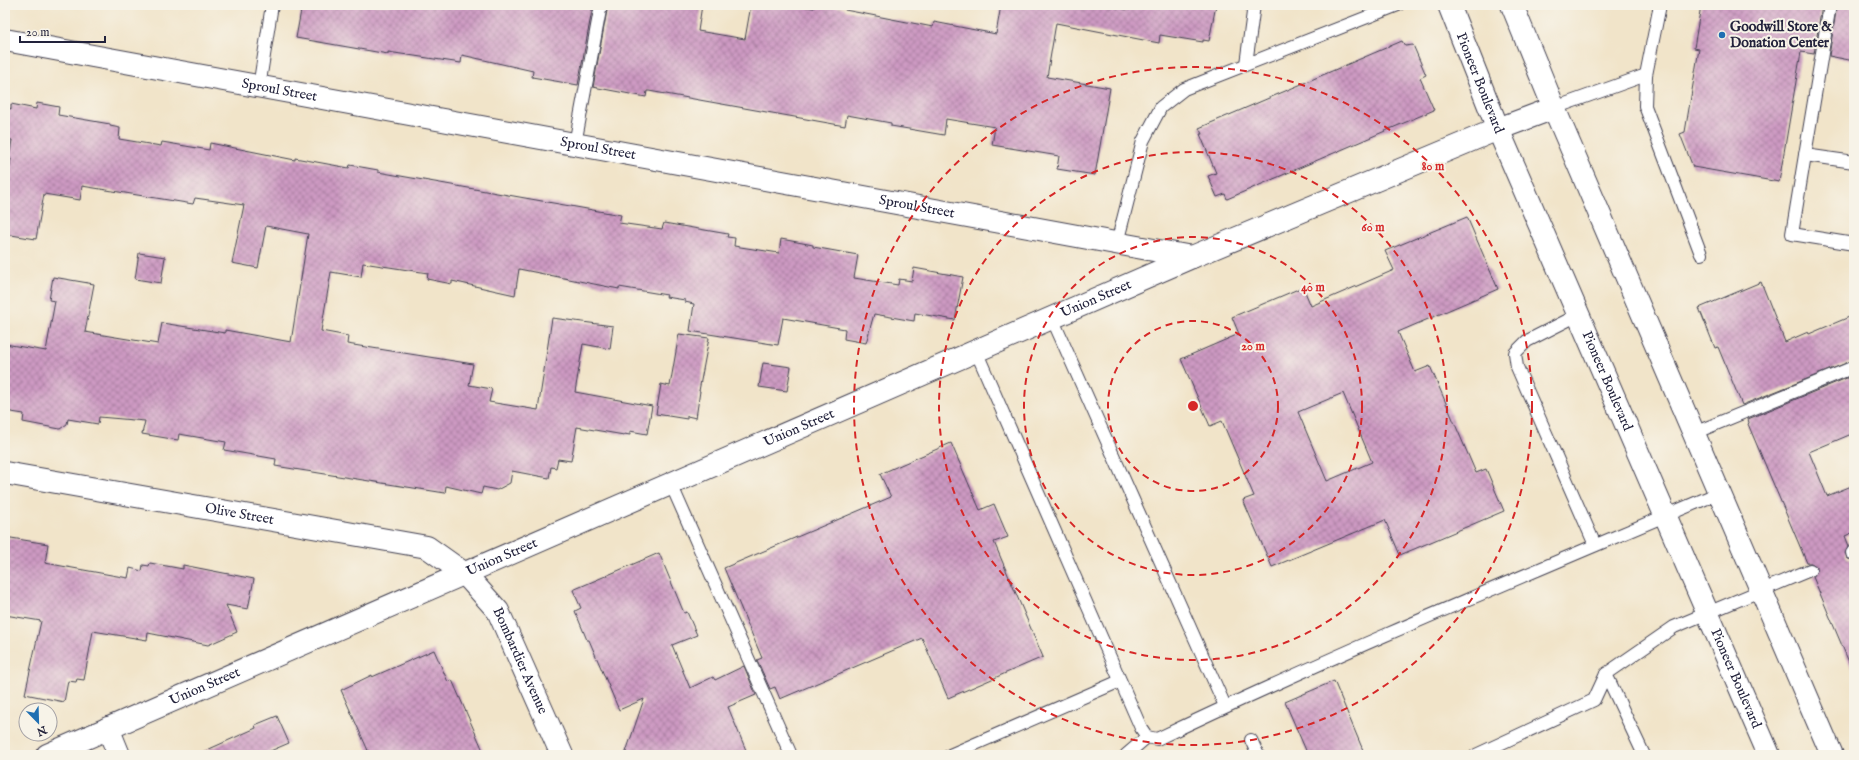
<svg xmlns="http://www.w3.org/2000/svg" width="1859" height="760" font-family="'IM FELL English',serif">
	<defs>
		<pattern id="building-cross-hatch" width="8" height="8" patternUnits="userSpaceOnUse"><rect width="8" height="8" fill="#cd9ac2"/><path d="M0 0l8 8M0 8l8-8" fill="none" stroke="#a67d9f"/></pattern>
	</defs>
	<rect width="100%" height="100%" fill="#f7f3e8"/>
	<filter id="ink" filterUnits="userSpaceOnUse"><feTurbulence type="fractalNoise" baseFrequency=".025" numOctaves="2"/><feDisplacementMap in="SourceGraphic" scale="8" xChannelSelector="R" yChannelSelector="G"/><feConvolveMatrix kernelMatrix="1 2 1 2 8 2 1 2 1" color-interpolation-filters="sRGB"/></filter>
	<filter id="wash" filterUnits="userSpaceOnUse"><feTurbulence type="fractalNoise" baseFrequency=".012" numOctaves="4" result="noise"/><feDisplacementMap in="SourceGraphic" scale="16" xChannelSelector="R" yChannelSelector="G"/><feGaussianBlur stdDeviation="0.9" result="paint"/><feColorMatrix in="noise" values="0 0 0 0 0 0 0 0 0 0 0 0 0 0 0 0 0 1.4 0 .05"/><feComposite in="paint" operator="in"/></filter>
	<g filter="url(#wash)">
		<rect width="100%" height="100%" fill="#f1e4c9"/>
		<g id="blocks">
			<g fill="url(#building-cross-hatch)" fill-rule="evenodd">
				<path d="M 302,5 L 593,5 L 578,85 L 532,77 L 533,71 L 462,55 L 461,63 L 388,52 L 388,54 L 296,38 Z"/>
				<path d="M 608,5 L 702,5 L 698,31 L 745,39 L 751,5 L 794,5 L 814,8 L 814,5 L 828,5 L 845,8 L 845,10 L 933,27 L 934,22 L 996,34 L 1001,5 L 1100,5 L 1130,10 L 1131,5 L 1216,5 L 1209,41 L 1203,40 L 1203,42 L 1160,35 L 1159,43 L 1056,23 L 1047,77 L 1110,88 L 1095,175 L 1057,169 L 1059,156 L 992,145 L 995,127 L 946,119 L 944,135 L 891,126 L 891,123 L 847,115 L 845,126 L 649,91 L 647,91 L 646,97 L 593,87 Z"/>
				<path d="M 1701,5 L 1822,5 L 1814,54 L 1801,52 L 1779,182 L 1693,167 L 1680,134 L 1685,132 L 1699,49 L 1694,48 Z"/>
				<path d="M 1837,5 L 1854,5 L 1854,61 L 1829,56 Z"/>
				<path d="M 1402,41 L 1405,46 L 1413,45 L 1426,75 L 1420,78 L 1434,110 L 1227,199 L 1225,194 L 1217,197 L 1208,176 L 1216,173 L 1200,134 L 1202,134 L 1199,128 Z"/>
				<path d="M 37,103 L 59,107 L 58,115 L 110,124 L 110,126 L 120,128 L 119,139 L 161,146 L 162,142 L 209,150 L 210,143 L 295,160 L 295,158 L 349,168 L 350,165 L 378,170 L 378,172 L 621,215 L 619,223 L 662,229 L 664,223 L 728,234 L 727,237 L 735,238 L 734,246 L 779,253 L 781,239 L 813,245 L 813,247 L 858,255 L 854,278 L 898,285 L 899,279 L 912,281 L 914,268 L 963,277 L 955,320 L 915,313 L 914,321 L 874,314 L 866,343 L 844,339 L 845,329 L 783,318 L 778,345 L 690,331 L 694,304 L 685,302 L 685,300 L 666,297 L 667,295 L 619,287 L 619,289 L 519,269 L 515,295 L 452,281 L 452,284 L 427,279 L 428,273 L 363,263 L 361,277 L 331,272 L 321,331 L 348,336 L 347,344 L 473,364 L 469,385 L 492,389 L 489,402 L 538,410 L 552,318 L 613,326 L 610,349 L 583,344 L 575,392 L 652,406 L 647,434 L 630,431 L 630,435 L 624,434 L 624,435 L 577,427 L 571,461 L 558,459 L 556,468 L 551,467 L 549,478 L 512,471 L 510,483 L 497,490 L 483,487 L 481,494 L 446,486 L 445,493 L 275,466 L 276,459 L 224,450 L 226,442 L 179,434 L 178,440 L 142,434 L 145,421 L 99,417 L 98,424 L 68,419 L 67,424 L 60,429 L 23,422 L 24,414 L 5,411 L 5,344 L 46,351 L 55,301 L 49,300 L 53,277 L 94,284 L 85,332 L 158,344 L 162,323 L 225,333 L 225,330 L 291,342 L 308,234 L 266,226 L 258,268 L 232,263 L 244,205 L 195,198 L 193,204 L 82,186 L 80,200 L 44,194 L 36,239 L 5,234 L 5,194 L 11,159 L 9,158 L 12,140 L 5,139 L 8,108 L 11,109 L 11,104 L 36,109 Z"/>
				<path d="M 1467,217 L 1498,289 L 1398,332 L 1415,372 L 1430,366 L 1476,473 L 1486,469 L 1504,511 L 1400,555 L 1385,520 L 1272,567 L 1243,500 L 1254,496 L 1222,421 L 1210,426 L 1181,359 L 1239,334 L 1232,317 L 1303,287 L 1311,306 L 1394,270 L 1385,251 ZM 1343,393 L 1372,462 L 1327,481 L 1298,412 Z"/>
				<path d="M 139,253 L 165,257 L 161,283 L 135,279 Z"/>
				<path d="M 1761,282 L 1785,342 L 1808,332 L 1809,334 L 1854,315 L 1854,360 L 1742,405 L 1718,347 L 1715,348 L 1699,308 Z"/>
				<path d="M 679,334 L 709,338 L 699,391 L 700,391 L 696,418 L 687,416 L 687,419 L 656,414 L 661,384 L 670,386 Z"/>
				<path d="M 763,363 L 791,367 L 787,391 L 759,387 Z"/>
				<path d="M 1854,375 L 1854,433 L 1809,452 L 1827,496 L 1854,485 L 1854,532 L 1845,536 L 1849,546 L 1845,553 L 1848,559 L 1854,560 L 1854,674 L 1813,577 L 1817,571 L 1817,567 L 1811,563 L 1807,563 L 1748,424 L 1749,423 L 1748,419 Z"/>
				<path d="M 951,443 L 980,510 L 994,504 L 1008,537 L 994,542 L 1043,657 L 948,698 L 922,638 L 780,699 L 775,687 L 770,689 L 757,660 L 762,658 L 724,568 L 891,497 L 880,474 Z"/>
				<path d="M 5,537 L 48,544 L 45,563 L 128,578 L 130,568 L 142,571 L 143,565 L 149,566 L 150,563 L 183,569 L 183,565 L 254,579 L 248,609 L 226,605 L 237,632 L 208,645 L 148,633 L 147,640 L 93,631 L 84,680 L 77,679 L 76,682 L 68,681 L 64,702 L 25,694 L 41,621 L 5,615 Z"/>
				<path d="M 659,553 L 684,613 L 687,612 L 697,635 L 672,645 L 690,688 L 713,677 L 715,680 L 744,666 L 756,695 L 728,707 L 748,755 L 625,755 L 644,699 L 619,710 L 589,640 L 587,640 L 575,611 L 581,608 L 573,590 Z"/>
				<path d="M 434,650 L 448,682 L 452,680 L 485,755 L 370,755 L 341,690 L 372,675 L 372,677 Z"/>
				<path d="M 1334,681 L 1365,755 L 1308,755 L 1285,702 Z"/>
				<path d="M 277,716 L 289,743 L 261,755 L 196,755 L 256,728 L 255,725 Z"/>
			</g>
		</g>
	</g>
	<g filter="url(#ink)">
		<use href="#blocks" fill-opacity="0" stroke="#413f50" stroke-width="1"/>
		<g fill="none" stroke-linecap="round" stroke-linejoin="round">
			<defs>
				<g id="service">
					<path d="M 1660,5 L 1646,75 L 1645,106 L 1701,254"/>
					<path d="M 1830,5 L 1805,155 L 1854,162"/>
					<path d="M 1246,64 L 1254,5"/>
					<path d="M 259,87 L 272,5"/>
					<path d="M 1554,108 L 1646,75"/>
					<path d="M 575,144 L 601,5"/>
					<path d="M 1805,155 L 1792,234 L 1854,244"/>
					<path d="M 1117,243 L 1143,141 L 1161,107 L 1184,89 L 1398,5"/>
					<path d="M 1578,315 L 1527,341 L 1515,353 L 1517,367 L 1595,545"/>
					<path d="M 1052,318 L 1225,706"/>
					<path d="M 976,351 L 1141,728 L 1147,737 L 1157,739 C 1341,651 1531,573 1719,493"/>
					<path d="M 1694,433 L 1854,367"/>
					<path d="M 671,484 L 791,755"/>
					<path d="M 1852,553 L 1854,552"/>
					<path d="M 1251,740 L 1258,755"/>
					<path d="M 950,755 L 1120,681"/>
					<path d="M 1126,755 L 1147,737"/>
					<path d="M 1476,755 L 1594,700 L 1606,674"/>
					<path d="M 1644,755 L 1606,674 L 1674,627 L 1810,570"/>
				</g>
				<g id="minor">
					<path id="s1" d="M 5,40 L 1192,257"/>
					<path id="s2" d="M 5,473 L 427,547 L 465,574 L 498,611 L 562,755"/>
					<path d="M 108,728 L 119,755"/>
					<path id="s3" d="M 47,755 L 1192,257"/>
				</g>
				<path id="tertiary" d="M 1192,257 L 1498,129 L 1554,108"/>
				<g id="primary">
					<path id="s4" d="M 1449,5 L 1498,129 L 1769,755"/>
					<path d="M 1512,5 L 1554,108 L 1832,755"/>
				</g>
			</defs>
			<use href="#service" stroke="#413f50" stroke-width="14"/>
			<use href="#minor" stroke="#413f50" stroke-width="24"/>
			<use href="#tertiary" stroke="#413f50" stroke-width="24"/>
			<use href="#primary" stroke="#413f50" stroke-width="24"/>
			<use href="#service" stroke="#fff" stroke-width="12"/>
			<use href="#minor" stroke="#fff" stroke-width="22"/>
			<use href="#tertiary" stroke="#fff" stroke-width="22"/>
			<use href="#primary" stroke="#fff" stroke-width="22"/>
		</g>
	</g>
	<g fill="none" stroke="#d62828" stroke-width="2" stroke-dasharray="7 5">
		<circle cx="1193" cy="406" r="85"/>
		<circle cx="1193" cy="406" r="169"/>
		<circle cx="1193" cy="406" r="254"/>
		<circle cx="1193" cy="406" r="339"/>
	</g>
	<circle fill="#1f6fb2" stroke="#f7f3e8" stroke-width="1.5" cx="1722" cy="35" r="4"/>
	<g text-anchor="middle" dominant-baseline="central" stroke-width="4" stroke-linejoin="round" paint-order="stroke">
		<g font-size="14" font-weight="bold" fill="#22223b" stroke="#f7f3e8" text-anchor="start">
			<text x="1730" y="27">Goodwill Store &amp;<tspan x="1730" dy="16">Donation Center</tspan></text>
		</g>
		<g font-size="14" fill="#22223b" stroke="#f7f3e8">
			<text stroke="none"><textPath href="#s4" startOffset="84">Pioneer Boulevard</textPath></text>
			<text stroke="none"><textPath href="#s1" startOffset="279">Sproul Street</textPath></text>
			<text stroke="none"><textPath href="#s1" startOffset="603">Sproul Street</textPath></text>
			<text stroke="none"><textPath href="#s1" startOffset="927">Sproul Street</textPath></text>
			<text stroke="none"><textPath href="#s3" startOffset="1144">Union Street</textPath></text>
			<text stroke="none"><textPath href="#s4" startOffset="408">Pioneer Boulevard</textPath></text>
			<text stroke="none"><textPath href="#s3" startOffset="820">Union Street</textPath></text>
			<text stroke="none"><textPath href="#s2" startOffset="238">Olive Street</textPath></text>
			<text stroke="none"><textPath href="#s3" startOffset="496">Union Street</textPath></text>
			<text stroke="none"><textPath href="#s2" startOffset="579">Bombardier Avenue</textPath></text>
			<text stroke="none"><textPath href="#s4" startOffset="732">Pioneer Boulevard</textPath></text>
			<text stroke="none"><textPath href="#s3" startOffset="172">Union Street</textPath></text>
		</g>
	</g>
	<circle cx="1193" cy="406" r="6" fill="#d62828" stroke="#f7f3e8" stroke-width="2"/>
	<g font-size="12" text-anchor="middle" font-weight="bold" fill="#d62828" stroke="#f7f3e8" stroke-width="4" stroke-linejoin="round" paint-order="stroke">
		<text x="1433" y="170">80 m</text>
		<text x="1373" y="231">60 m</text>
		<text x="1313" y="291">40 m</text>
		<text x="1253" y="350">20 m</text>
	</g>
	<rect width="1859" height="760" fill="none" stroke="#f7f3e8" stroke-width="20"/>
	<g transform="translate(38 722) rotate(157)"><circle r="19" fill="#f7f3e8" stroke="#a29fa3"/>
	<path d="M0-3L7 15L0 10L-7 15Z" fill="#1f6fb2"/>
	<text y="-6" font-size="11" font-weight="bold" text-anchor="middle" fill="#22223b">N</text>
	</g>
	<path d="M20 36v6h85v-6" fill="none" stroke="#22223b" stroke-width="2"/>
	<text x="26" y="36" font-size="12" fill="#22223b" stroke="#f7f3e8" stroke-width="3" paint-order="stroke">20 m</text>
</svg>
